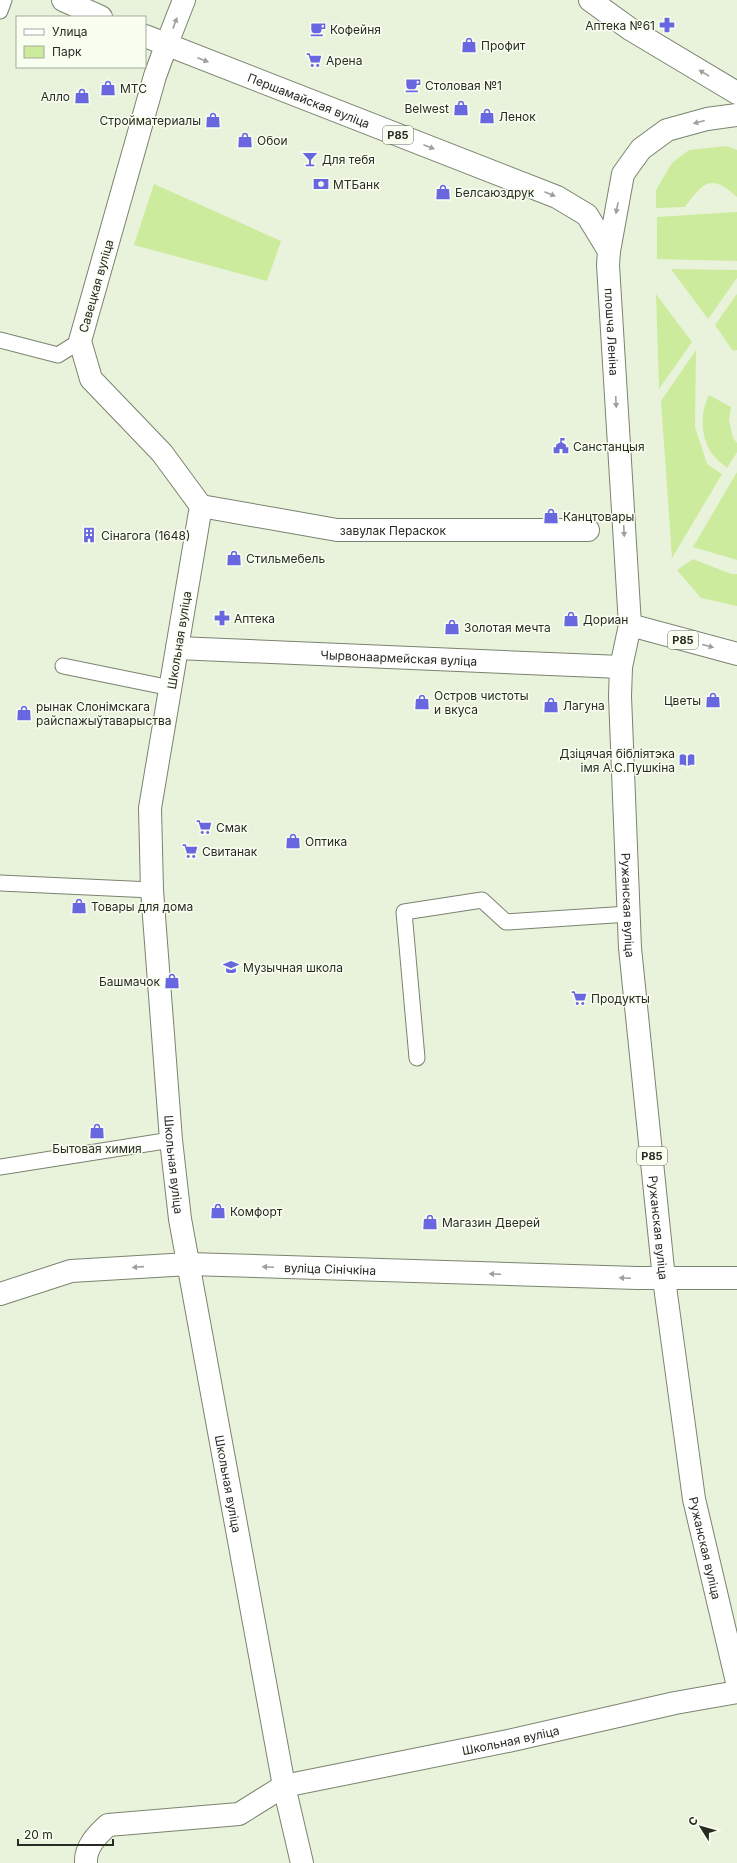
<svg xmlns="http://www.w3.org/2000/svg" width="737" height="1863" font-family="Inter,sans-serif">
	<rect width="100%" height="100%" fill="#e9f3dc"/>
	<g fill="#cceb9c">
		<path d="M 726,146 L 737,150 L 737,197 C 711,173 703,182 685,207 L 656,208 L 656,190 L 672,163 L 689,150 Z"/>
		<path d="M 154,184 L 281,241 L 267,281 L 134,245 Z"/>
		<path d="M 737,212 L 737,261 L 657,259 L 657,217 Z"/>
		<path d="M 671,269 L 737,270 L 737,278 L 708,319 Z"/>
		<path d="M 656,294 L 692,342 L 659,389 Z"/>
		<path d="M 737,294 L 737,350 L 733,351 L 715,325 Z"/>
		<path d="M 696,350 L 695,427 L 707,464 L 722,474 L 672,558 L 661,401 Z"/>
		<path d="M 709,395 L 731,407 L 729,421 L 733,438 L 737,443 L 737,452 L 727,468 C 723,464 717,460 713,455 C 700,437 700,413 709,395 Z"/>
		<path d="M 737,472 L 737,560 L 693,547 Z"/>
		<path d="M 693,559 L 731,574 L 737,574 L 737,606 L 701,598 L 677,570 Z"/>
	</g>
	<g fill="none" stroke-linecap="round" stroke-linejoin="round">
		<defs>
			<g id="lane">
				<path d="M 0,11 L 4,0"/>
				<path d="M 0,340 L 58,355 L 80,341"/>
				<path d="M 63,666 L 171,688"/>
				<path d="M 0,883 L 152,890"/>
				<path d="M 417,1058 L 404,912 L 482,900 L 506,922 L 629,914"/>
				<path d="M 0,1167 L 171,1140"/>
			</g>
			<g id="street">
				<path id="s1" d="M 166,46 L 155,76 L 80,341 L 91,379 L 162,453 L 201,506 L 150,808 L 152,890 L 171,1140 L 180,1219 L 284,1786 L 302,1863"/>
				<path id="s2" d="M 201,506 L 337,530 L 588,530"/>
				<path id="s3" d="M 177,648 L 621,667"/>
				<path id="s4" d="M 86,1863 C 85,1847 97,1835 108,1825 L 239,1814 L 284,1786 L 508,1741 L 675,1703 L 737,1692"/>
			</g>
			<g id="secondary">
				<path id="s5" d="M 0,1294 L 71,1271 L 189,1264 L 637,1278 L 737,1278"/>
			</g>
			<g id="primary">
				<path d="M 63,0 L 101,17"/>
				<path d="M 590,0 L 630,29 L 737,93"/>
				<path id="s6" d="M 145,36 L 557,197 L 587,215 L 609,251"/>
				<path d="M 166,46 L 184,0"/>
				<path id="s7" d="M 737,115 L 707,119 L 667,130 L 641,149 L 623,174 L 609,251 L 608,265 L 630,625 L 621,667 L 620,696 L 630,948 L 664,1279 L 694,1499 L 737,1682"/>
				<path d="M 630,625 L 737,654"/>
			</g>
		</defs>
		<use href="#lane" stroke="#7a836e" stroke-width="17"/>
		<use href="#street" stroke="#7a836e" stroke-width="24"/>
		<use href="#secondary" stroke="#7a836e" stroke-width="24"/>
		<use href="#primary" stroke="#7a836e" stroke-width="24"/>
		<use href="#lane" stroke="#fff" stroke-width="15"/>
		<use href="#street" stroke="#fff" stroke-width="22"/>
		<use href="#secondary" stroke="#fff" stroke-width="22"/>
		<use href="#primary" stroke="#fff" stroke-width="22"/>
	</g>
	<defs><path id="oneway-solid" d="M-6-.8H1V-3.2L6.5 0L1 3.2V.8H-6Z"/></defs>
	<g fill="#9ea09c">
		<use href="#oneway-solid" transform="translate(175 23) rotate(-70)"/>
		<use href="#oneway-solid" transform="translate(203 60) rotate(21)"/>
		<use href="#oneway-solid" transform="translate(704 73) rotate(-149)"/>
		<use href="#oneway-solid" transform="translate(699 122) rotate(165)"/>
		<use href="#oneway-solid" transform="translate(429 147) rotate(21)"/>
		<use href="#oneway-solid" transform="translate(550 194) rotate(23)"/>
		<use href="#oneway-solid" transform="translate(617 208) rotate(101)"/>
		<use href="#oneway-solid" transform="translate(616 402) rotate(87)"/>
		<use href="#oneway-solid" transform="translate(624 531) rotate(87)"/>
		<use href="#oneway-solid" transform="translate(708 646) rotate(15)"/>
		<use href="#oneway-solid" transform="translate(138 1267) rotate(176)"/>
		<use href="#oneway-solid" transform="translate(268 1267) rotate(-178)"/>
		<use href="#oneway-solid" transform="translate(495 1274) rotate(-178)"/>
		<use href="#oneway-solid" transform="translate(625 1278) rotate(-178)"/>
	</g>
	<defs>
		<symbol id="pharmacy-bare" viewBox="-9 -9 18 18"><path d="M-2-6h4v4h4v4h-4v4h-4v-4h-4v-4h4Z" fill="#6867e0" stroke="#f8fef0" stroke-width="2.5" paint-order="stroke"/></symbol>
		<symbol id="cafe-bare" viewBox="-9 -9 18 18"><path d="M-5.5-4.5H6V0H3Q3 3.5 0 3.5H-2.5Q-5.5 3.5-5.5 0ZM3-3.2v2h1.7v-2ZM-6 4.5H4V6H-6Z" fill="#6867e0" stroke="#f8fef0" stroke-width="2.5" paint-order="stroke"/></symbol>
		<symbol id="shop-bare" viewBox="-9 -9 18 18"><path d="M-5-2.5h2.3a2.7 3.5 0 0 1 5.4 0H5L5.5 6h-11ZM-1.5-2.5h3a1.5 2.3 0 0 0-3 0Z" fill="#6867e0" stroke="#f8fef0" stroke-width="2.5" paint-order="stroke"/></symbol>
		<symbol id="supermarket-bare" viewBox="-9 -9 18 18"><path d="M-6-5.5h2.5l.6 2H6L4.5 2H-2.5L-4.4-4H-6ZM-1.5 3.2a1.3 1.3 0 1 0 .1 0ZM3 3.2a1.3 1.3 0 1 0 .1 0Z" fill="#6867e0" stroke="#f8fef0" stroke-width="2.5" paint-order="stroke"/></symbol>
		<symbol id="bar-bare" viewBox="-9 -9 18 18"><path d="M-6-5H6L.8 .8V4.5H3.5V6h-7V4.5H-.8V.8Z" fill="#6867e0" stroke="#f8fef0" stroke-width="2.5" paint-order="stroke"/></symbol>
		<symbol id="bank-bare" viewBox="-9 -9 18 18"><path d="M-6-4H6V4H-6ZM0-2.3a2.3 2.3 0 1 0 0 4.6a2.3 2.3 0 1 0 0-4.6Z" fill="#6867e0" stroke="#f8fef0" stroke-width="2.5" paint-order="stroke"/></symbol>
		<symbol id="civic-bare" viewBox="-9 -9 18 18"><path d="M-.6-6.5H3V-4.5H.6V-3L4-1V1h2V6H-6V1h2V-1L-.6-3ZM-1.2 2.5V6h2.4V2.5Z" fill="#6867e0" stroke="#f8fef0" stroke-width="2.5" paint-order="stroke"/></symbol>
		<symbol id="building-bare" viewBox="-9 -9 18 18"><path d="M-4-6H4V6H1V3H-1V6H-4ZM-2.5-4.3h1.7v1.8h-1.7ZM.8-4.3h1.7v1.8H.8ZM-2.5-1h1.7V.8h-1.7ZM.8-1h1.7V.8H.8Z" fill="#6867e0" stroke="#f8fef0" stroke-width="2.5" paint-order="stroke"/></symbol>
		<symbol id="library-bare" viewBox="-9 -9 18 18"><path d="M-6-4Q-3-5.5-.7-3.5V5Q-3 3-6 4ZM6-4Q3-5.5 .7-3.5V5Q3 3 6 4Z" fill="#6867e0" stroke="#f8fef0" stroke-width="2.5" paint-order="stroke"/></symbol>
		<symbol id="school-bare" viewBox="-9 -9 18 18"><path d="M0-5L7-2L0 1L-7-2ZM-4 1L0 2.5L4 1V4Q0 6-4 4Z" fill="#6867e0" stroke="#f8fef0" stroke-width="2.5" paint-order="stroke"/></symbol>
	</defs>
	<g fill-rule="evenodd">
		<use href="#pharmacy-bare" x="656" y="14" width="22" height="22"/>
		<use href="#cafe-bare" x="307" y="18" width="22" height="22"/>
		<use href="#shop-bare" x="458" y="34" width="22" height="22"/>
		<use href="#supermarket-bare" x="303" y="49" width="22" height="22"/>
		<use href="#cafe-bare" x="402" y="74" width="22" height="22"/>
		<use href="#shop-bare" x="97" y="77" width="22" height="22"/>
		<use href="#shop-bare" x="71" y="85" width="22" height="22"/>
		<use href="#shop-bare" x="450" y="97" width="22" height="22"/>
		<use href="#shop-bare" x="476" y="105" width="22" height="22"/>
		<use href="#shop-bare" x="202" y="109" width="22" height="22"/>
		<use href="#shop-bare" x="234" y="129" width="22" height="22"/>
		<use href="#bar-bare" x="299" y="148" width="22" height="22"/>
		<use href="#bank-bare" x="310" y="173" width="22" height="22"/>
		<use href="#shop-bare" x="432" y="181" width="22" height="22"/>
		<use href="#civic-bare" x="550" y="435" width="22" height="22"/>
		<use href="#shop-bare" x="540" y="505" width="22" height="22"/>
		<use href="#building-bare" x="78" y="524" width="22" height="22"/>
		<use href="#shop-bare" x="223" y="547" width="22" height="22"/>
		<use href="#pharmacy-bare" x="211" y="607" width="22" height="22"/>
		<use href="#shop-bare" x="560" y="608" width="22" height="22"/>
		<use href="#shop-bare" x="441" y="616" width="22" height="22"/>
		<use href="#shop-bare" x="702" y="689" width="22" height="22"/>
		<use href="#shop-bare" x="411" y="691" width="22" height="22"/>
		<use href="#shop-bare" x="540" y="694" width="22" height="22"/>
		<use href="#shop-bare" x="13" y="702" width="22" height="22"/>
		<use href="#library-bare" x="676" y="749" width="22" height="22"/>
		<use href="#supermarket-bare" x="193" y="816" width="22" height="22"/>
		<use href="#shop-bare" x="282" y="830" width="22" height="22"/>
		<use href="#supermarket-bare" x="179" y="840" width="22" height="22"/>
		<use href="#shop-bare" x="68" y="895" width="22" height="22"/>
		<use href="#school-bare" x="220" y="956" width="22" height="22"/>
		<use href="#shop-bare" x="161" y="970" width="22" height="22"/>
		<use href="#supermarket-bare" x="568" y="987" width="22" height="22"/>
		<use href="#shop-bare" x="86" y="1120" width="22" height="22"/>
		<use href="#shop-bare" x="207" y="1200" width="22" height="22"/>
		<use href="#shop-bare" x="419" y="1211" width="22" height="22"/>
	</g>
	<g text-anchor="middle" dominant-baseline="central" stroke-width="3" stroke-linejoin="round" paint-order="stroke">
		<g fill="#f8fef0" stroke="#666a60" stroke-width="1">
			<rect x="383" y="126" width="30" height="18" rx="3"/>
			<rect x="668" y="631" width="30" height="18" rx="3"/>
			<rect x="637" y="1147" width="30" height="18" rx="3"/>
		</g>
		<g font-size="11" font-weight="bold" fill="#282b23">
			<text x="398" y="135">Р85</text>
			<text x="683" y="640">Р85</text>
			<text x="652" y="1156">Р85</text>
		</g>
		<g font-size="12" fill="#282b23" stroke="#f8fef0" text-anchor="start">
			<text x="655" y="25" text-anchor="end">Аптека №61</text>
			<text x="330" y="29">Кофейня</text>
			<text x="481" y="45">Профит</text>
			<text x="326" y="60">Арена</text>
			<text x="425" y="85">Столовая №1</text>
			<text x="120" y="88">МТС</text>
			<text x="70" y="96" text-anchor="end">Алло</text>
			<text x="449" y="108" text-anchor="end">Belwest</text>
			<text x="499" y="116">Ленок</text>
			<text x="201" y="120" text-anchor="end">Стройматериалы</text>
			<text x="257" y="140">Обои</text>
			<text x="322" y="159">Для тебя</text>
			<text x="333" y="184">МТБанк</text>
			<text x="455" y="192">Белсаюздрук</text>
			<text x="573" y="446">Санстанцыя</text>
			<text x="563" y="516">Канцтовары</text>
			<text x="101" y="535">Сінагога (1648)</text>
			<text x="246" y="558">Стильмебель</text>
			<text x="234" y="618">Аптека</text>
			<text x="583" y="619">Дориан</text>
			<text x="464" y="627">Золотая мечта</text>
			<text x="434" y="695">Остров чистоты<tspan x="434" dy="14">и вкуса</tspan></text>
			<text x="701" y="700" text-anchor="end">Цветы</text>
			<text x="563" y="705">Лагуна</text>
			<text x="36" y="706">рынак Слонімскага<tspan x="36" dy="14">райспажыўтаварыства</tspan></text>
			<text x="675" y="753" text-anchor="end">Дзіцячая бібліятэка<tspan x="675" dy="14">імя А.С.Пушкіна</tspan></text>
			<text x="216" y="827">Смак</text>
			<text x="305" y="841">Оптика</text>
			<text x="202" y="851">Свитанак</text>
			<text x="91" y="906">Товары для дома</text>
			<text x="243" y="967">Музычная школа</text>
			<text x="160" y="981" text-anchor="end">Башмачок</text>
			<text x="591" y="998">Продукты</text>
			<text x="97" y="1148" text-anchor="middle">Бытовая химия</text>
			<text x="230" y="1211">Комфорт</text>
			<text x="442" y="1222">Магазин Дверей</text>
		</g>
		<g font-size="12" fill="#282b23" stroke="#f8fef0">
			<text stroke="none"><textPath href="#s6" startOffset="176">Першамайская вуліца</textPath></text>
			<text transform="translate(96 286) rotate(-74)">Савецкая вуліца</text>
			<text stroke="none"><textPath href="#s7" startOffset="294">плошча Леніна</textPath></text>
			<text stroke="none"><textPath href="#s2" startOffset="194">завулак Пераскок</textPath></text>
			<text transform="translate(179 640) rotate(-81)">Школьная вуліца</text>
			<text stroke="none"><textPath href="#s3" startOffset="222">Чырвонаармейская вуліца</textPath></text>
			<text stroke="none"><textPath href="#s7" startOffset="869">Ружанская вуліца</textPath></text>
			<text stroke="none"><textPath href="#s1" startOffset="1179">Школьная вуліца</textPath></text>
			<text stroke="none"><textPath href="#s7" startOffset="1193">Ружанская вуліца</textPath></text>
			<text stroke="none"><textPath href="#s5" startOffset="334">вуліца Сінічкіна</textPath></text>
			<text stroke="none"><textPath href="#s1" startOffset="1503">Школьная вуліца</textPath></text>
			<text stroke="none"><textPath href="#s7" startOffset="1517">Ружанская вуліца</textPath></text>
			<text stroke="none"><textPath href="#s4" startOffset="461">Школьная вуліца</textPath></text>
		</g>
	</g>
	<rect x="16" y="16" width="130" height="52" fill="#f8fef0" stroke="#a5aa9e"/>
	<rect x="24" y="29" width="20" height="6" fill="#ffffff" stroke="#a5aa9e"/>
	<text x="52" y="36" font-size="12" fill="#282b23">Улица</text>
	<rect x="24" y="46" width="20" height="12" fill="#cceb9c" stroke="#a5aa9e"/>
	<text x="52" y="56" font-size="12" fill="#282b23">Парк</text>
	<g transform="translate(701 1827) rotate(307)" stroke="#f8fef0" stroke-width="3" paint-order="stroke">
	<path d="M0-3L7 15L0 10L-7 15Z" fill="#282b23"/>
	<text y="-6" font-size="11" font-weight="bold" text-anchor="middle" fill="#282b23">С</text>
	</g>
	<path d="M18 1839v6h95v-6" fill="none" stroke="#282b23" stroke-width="2"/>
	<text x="24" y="1839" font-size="12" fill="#282b23" stroke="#f8fef0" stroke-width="3" paint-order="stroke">20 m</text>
</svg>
